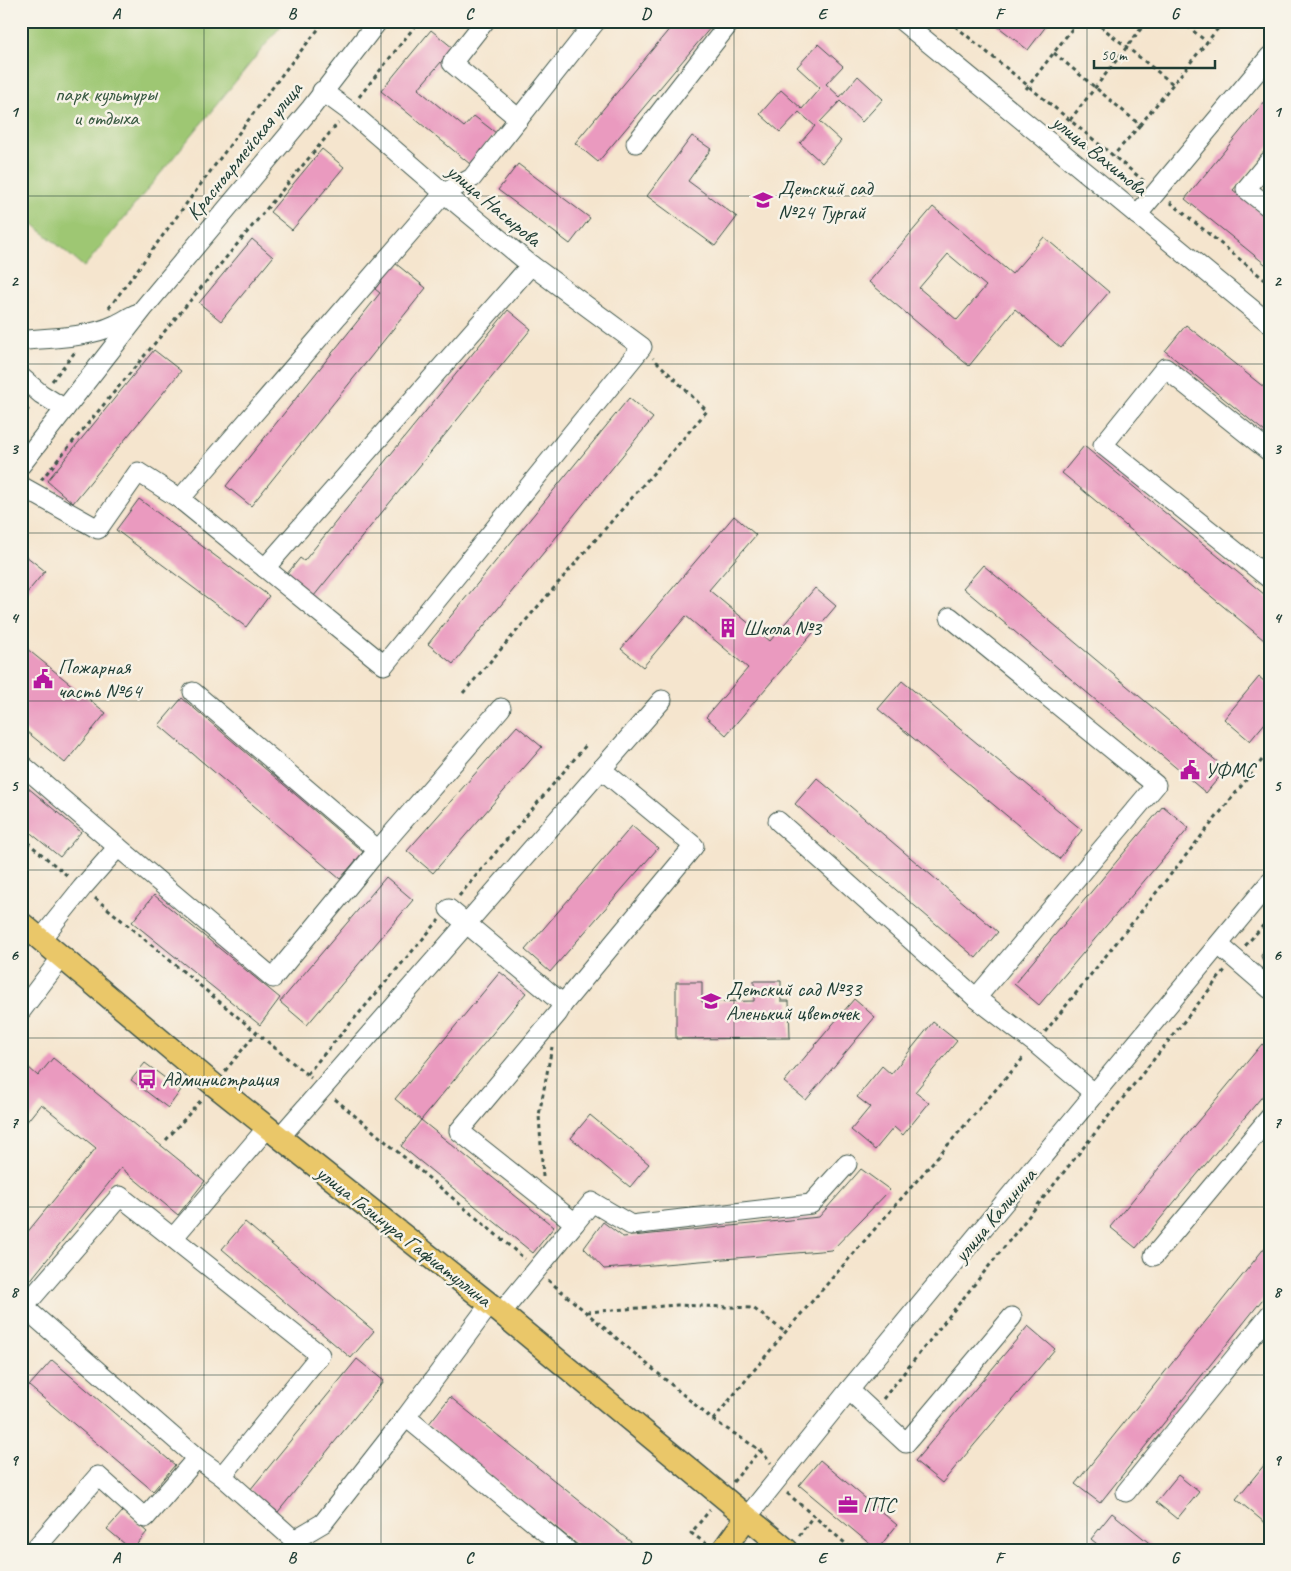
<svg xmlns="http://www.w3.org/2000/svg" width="1291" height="1571" font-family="Caveat,sans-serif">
	<rect width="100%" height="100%" fill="#f7f3e8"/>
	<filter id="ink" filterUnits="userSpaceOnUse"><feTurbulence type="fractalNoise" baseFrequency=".02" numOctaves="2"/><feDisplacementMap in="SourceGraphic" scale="10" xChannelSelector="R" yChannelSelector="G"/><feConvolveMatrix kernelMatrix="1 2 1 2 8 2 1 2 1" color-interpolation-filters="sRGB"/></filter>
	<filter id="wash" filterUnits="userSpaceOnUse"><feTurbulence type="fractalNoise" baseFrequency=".0096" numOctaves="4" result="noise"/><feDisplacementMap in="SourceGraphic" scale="20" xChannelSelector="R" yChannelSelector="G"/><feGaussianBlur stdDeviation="1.12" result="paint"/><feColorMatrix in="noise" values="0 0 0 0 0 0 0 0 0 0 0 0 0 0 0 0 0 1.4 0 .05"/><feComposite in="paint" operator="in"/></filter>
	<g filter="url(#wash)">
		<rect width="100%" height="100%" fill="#f5e5ce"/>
		<path fill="#9ec773" stroke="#5e8254" d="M 21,21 L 285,21 L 84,267 L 21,214 Z"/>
		<g id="blocks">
			<g fill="#ea9abf" fill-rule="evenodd">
				<path d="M 676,21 L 716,21 L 598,162 L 575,143 Z"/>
				<path d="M 991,21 L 1050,21 L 1028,50 Z"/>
				<path d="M 431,30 L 453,48 L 418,89 L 464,127 L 474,116 L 496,133 L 470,164 L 381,91 Z"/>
				<path d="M 818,44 L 843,66 L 826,84 L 840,97 L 858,76 L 883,99 L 862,122 L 840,101 L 820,122 L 841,141 L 822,163 L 800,143 L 815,126 L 799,112 L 780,132 L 760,114 L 781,90 L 802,109 L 820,88 L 797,67 Z"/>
				<path d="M 1270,95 L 1270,145 L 1233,190 L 1270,220 L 1270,268 L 1185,199 Z"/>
				<path d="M 692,136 L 711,149 L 688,181 L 737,217 L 715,246 L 647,196 Z"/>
				<path d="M 322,149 L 344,167 L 292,230 L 270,212 Z"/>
				<path d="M 518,164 L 590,218 L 570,244 L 498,190 Z"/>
				<path d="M 933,207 L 1012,274 L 1044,237 L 1109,292 L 1061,348 L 1015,309 L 969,366 L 869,282 ZM 948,254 L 986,286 L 957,320 L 919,288 Z"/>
				<path d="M 252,239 L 273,257 L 221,321 L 199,303 Z"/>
				<path d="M 395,263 L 426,288 L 251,506 L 226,486 L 380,293 L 375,289 Z"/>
				<path d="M 508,310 L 531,329 L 309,602 L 282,580 L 300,558 L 304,561 Z"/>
				<path d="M 1186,325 L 1270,392 L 1270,436 L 1165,351 Z"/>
				<path d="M 154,350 L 181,371 L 73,503 L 47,481 Z"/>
				<path d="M 629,398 L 653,418 L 453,664 L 428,644 Z"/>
				<path d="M 1084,446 L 1270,599 L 1270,645 L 1062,473 Z"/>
				<path d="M 139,499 L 269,596 L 246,627 L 116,530 Z"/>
				<path d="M 734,516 L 756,535 L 709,590 L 770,641 L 815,588 L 836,606 L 726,735 L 706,717 L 748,668 L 686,616 L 643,667 L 621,649 Z"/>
				<path d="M 21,552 L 45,571 L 21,600 Z"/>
				<path d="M 983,565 L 1226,769 L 1206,793 L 963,588 Z"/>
				<path d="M 21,644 L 106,713 L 65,763 L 21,727 Z"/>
				<path d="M 1259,677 L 1270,686 L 1270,717 L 1250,741 L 1224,719 Z"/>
				<path d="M 902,681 L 1082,830 L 1059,859 L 878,709 Z"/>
				<path d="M 182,698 L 363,852 L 340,879 L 159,725 Z"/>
				<path d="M 517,726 L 542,747 L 433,873 L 407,851 Z"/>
				<path d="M 817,778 L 998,932 L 976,958 L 795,804 Z"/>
				<path d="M 21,782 L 81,832 L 60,857 L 21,825 Z"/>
				<path d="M 1163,806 L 1189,828 L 1039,1005 L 1014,984 Z"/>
				<path d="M 632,826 L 658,848 L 550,972 L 525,950 Z"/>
				<path d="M 386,877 L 413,900 L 307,1025 L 280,1002 Z"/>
				<path d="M 154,895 L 280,998 L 260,1025 L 132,922 Z"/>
				<path d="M 1270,942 L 1270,980 L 1260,972 L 1265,966 L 1261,956 L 1266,945 Z"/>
				<path d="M 500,972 L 526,993 L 421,1120 L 395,1099 Z"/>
				<path d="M 754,981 L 781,981 L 781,1001 L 789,1001 L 790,1038 L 676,1039 L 676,982 L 702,982 L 702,1002 L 754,1001 Z"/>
				<path d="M 854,999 L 875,1017 L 806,1100 L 784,1082 Z"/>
				<path d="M 933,1022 L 957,1041 L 915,1092 L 929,1103 L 903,1135 L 894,1127 L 875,1150 L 851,1130 L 870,1107 L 857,1097 L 882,1066 L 891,1074 Z"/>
				<path d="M 1262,1044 L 1270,1051 L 1270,1087 L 1136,1248 L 1110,1227 Z"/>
				<path d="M 53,1058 L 205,1181 L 178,1215 L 121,1168 L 29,1282 L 21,1276 L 21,1240 L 96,1148 L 41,1104 L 21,1129 L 21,1076 L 28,1067 L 38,1076 Z"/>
				<path d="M 145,1063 L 181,1090 L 168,1108 L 131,1080 Z"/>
				<path d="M 590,1115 L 649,1164 L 630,1187 L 571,1138 Z"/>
				<path d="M 421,1120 L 554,1227 L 533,1253 L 401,1146 Z"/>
				<path d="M 861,1169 L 890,1190 L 832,1250 L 604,1269 L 584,1248 L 603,1222 L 623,1237 L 819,1217 Z"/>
				<path d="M 245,1222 L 374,1331 L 351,1358 L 222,1249 Z"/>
				<path d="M 1270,1241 L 1270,1290 L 1100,1503 L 1075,1484 Z"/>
				<path d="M 1028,1326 L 1055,1349 L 942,1483 L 915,1461 Z"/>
				<path d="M 357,1359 L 384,1381 L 278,1512 L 250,1490 Z"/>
				<path d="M 52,1360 L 175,1465 L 153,1491 L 29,1386 Z"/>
				<path d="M 450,1397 L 636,1546 L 632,1550 L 584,1550 L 428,1425 Z"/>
				<path d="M 1270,1458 L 1270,1527 L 1236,1499 Z"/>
				<path d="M 820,1460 L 897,1525 L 877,1550 L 799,1485 Z"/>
				<path d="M 1178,1475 L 1199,1492 L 1177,1519 L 1156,1502 Z"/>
				<path d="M 123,1511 L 147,1532 L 132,1550 L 107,1529 Z"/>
				<path d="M 1112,1513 L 1158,1550 L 1093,1550 L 1097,1544 L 1091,1539 Z"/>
			</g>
		</g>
	</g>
	<g filter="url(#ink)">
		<use href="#blocks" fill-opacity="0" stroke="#3f564b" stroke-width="1"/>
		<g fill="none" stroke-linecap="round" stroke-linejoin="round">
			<defs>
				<g id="minor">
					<path d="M 485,21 L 452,63 L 519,119"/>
					<path d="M 902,21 L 1270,324"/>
					<path d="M 636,143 L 731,21"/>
					<path d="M 1270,160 L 1246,189 L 1270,208"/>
					<path d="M 1137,215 L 1270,56"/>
					<path d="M 21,339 L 26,340 C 54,338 90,337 115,325 C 122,322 129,317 136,314"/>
					<path d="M 21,377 L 41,394 L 65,409"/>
					<path d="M 1270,452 L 1165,368 L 1103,445 L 1270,579"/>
					<path d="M 21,465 L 143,309 L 311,108 L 378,21"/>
					<path d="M 21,486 L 98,529 L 138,472 L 180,499 L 384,665 L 642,347 L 531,265 L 444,193 L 348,110 L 322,91"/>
					<path d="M 180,499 L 444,193 L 472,178 L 596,21"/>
					<path d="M 265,568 L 531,265"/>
					<path d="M 950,617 L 1156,785 L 976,998"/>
					<path d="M 193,692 L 378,850"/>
					<path d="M 21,764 L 118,847"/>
					<path d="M 778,821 L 976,998 L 1036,1044 L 1095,1094"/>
					<path d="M 449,909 L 563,1004"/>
					<path d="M 41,939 L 82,888 L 118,847 L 273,978 L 378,850 L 501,708"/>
					<path d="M 1219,945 L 1270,989"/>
					<path d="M 21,1011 L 62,957"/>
					<path d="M 279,1138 L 662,700"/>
					<path d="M 575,1223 L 592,1202 L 631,1225 L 811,1204 L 847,1164"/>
					<path d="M 173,1238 L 267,1128"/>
					<path d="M 1154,1256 L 1270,1117"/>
					<path d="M 501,1313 L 575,1223 L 459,1131 L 558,1013 L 563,1004 L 694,846 L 601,769"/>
					<path d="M 849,1390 L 906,1443 L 1012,1317"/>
					<path d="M 406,1417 L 567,1550"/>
					<path d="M 222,1476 L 294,1540 L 323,1523 L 406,1417 L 490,1304"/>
					<path d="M 1126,1492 L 1270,1314"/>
					<path d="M 747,1517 L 849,1390 L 1270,882"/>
					<path d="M 34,1550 L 98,1476 L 145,1518 L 197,1458 L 24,1307 L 120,1196 L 320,1355 L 222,1476 L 197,1458"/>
				</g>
				<g id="major">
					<path d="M 21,923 L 214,1085 L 501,1313 L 787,1550"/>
					<path d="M 723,1550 L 747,1517"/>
				</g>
			</defs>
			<use href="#minor" stroke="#3f564b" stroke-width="21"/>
			<use href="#major" stroke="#3f564b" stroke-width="25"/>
			<g stroke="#3f564b" stroke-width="3" stroke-dasharray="4 4" stroke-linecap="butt">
				<path d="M 949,21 L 1144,181"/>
				<path d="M 1094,21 L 1173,84"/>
				<path d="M 1181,21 L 1207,42"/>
				<path d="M 1054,53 L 1140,125 L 1113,156"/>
				<path d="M 1026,89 L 1078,21"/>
				<path d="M 359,97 L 419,21"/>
				<path d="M 1070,120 L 1147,21"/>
				<path d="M 1140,125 L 1224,21"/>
				<path d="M 1170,202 L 1270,284"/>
				<path d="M 109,308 L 287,68 L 325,21"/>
				<path d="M 52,381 L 75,352"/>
				<path d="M 21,418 L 30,407"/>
				<path d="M 41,480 L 338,123"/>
				<path d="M 463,693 L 707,411 L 653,358"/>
				<path d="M 21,837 L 69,877"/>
				<path d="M 459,896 L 587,744"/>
				<path d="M 95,898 L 311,1078"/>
				<path d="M 1245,946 L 1270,918"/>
				<path d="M 1045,1032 L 1270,750"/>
				<path d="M 225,1071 L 256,1033"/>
				<path d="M 307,1074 L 439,920"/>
				<path d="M 335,1099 L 525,1259"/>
				<path d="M 166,1140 L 202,1099"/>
				<path d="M 543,1177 L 539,1115 L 552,1047"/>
				<path d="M 548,1280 L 713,1420 L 760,1450 L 771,1463"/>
				<path d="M 587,1312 L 677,1305 L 753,1308 L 785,1332"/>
				<path d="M 883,1399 L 1225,970"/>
				<path d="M 713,1420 L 788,1329 L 1025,1056"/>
				<path d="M 733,1482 L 760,1450"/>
				<path d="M 787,1493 L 853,1550"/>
				<path d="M 799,1536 L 813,1516"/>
				<path d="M 707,1544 L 691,1533 L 710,1510"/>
			</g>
			<use href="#minor" stroke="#fff" stroke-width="19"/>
			<use href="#major" stroke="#eac769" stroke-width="22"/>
		</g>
	</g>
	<path fill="none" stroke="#1f3d34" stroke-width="1" stroke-opacity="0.55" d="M 204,21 L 204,1550M 381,21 L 381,1550M 557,21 L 557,1550M 734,21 L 734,1550M 910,21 L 910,1550M 1087,21 L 1087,1550M 21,196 L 1270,196M 21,364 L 1270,364M 21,533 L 1270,533M 21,701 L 1270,701M 21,870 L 1270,870M 21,1038 L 1270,1038M 21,1207 L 1270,1207M 21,1375 L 1270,1375"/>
	<defs>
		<symbol id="school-bare" viewBox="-9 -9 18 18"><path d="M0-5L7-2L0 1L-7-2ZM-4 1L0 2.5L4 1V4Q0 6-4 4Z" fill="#b5179e" stroke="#f7f3e8" stroke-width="2.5" paint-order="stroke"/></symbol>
		<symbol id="building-bare" viewBox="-9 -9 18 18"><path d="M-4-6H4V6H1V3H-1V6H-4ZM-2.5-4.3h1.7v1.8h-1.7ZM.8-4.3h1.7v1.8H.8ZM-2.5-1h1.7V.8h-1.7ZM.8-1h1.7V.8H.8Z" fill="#b5179e" stroke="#f7f3e8" stroke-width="2.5" paint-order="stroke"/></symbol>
		<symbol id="civic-bare" viewBox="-9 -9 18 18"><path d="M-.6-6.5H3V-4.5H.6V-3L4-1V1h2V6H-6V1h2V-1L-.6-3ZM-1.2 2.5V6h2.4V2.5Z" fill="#b5179e" stroke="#f7f3e8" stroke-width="2.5" paint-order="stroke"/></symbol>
		<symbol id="bus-bare" viewBox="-9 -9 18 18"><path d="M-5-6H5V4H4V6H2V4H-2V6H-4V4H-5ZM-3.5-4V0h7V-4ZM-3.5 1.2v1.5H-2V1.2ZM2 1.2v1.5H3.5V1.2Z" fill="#b5179e" stroke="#f7f3e8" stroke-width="2.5" paint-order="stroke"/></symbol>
		<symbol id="office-bare" viewBox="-9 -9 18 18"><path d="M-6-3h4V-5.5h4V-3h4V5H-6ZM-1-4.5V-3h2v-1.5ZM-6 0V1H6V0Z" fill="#b5179e" stroke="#f7f3e8" stroke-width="2.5" paint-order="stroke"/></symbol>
	</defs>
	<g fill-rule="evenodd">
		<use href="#school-bare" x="749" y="186" width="28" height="28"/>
		<use href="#building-bare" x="714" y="614" width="28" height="28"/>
		<use href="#civic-bare" x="29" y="665" width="28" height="28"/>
		<use href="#civic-bare" x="1176" y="756" width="28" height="28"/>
		<use href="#school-bare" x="697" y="987" width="28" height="28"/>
		<use href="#bus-bare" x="133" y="1065" width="28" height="28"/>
		<use href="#office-bare" x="834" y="1491" width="28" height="28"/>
	</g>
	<g text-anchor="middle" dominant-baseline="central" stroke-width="5" stroke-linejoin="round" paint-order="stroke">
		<g font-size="21" fill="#385941" stroke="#f7f3e8">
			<text x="106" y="94">парк культуры<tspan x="106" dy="24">и отдыха</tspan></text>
		</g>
		<g font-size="21" fill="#1f3d34" stroke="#f7f3e8">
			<text transform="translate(244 151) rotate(-51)">Красноармейская улица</text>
			<text transform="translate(1100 155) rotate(39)">улица Вахитова</text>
			<text transform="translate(494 205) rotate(40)">улица Насырова</text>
			<text transform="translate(995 1215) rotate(-50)">улица Калинина</text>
			<text transform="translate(404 1236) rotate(38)">улица Газинура Гафиатуллина</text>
		</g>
		<g font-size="21" fill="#1f3d34" stroke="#f7f3e8" text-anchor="start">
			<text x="778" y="188">Детский сад<tspan x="778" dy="24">№24 Тургай</tspan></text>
			<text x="743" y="628">Школа №3</text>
			<text x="58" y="667">Пожарная<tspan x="58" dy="24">часть №64</tspan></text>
			<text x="1205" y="770">УФМС</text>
			<text x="726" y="989">Детский сад №33<tspan x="726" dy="24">Аленький цветочек</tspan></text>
			<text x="162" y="1079">Администрация</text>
			<text x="863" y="1505">ПТС</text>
		</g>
	</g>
	<rect width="1291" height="1571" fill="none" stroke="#f7f3e8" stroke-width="55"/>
	<path d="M1094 60v8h121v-8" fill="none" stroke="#1f3d34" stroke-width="2.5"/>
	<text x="1101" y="60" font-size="15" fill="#1f3d34" stroke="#f7f3e8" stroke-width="4" paint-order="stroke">50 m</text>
	<rect x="28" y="28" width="1236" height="1516" fill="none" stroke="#1f3d34" stroke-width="2"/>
	<g font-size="16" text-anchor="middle" font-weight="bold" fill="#1f3d34">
		<text x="116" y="19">A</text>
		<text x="292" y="19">B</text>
		<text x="469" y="19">C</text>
		<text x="646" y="19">D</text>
		<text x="822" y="19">E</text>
		<text x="999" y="19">F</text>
		<text x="1175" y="19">G</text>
		<text x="14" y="117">1</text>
		<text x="1277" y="117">1</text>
		<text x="14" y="286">2</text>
		<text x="1277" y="286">2</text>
		<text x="14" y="454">3</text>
		<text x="1277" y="454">3</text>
		<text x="14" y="623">4</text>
		<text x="1277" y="623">4</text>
		<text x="14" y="791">5</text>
		<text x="1277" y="791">5</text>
		<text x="14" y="960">6</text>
		<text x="1277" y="960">6</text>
		<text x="14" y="1128">7</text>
		<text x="1277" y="1128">7</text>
		<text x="14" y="1297">8</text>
		<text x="1277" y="1297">8</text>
		<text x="14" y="1465">9</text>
		<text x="1277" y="1465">9</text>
		<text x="116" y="1563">A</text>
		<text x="292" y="1563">B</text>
		<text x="469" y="1563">C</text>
		<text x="646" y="1563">D</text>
		<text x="822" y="1563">E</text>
		<text x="999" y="1563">F</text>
		<text x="1175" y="1563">G</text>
	</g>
</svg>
